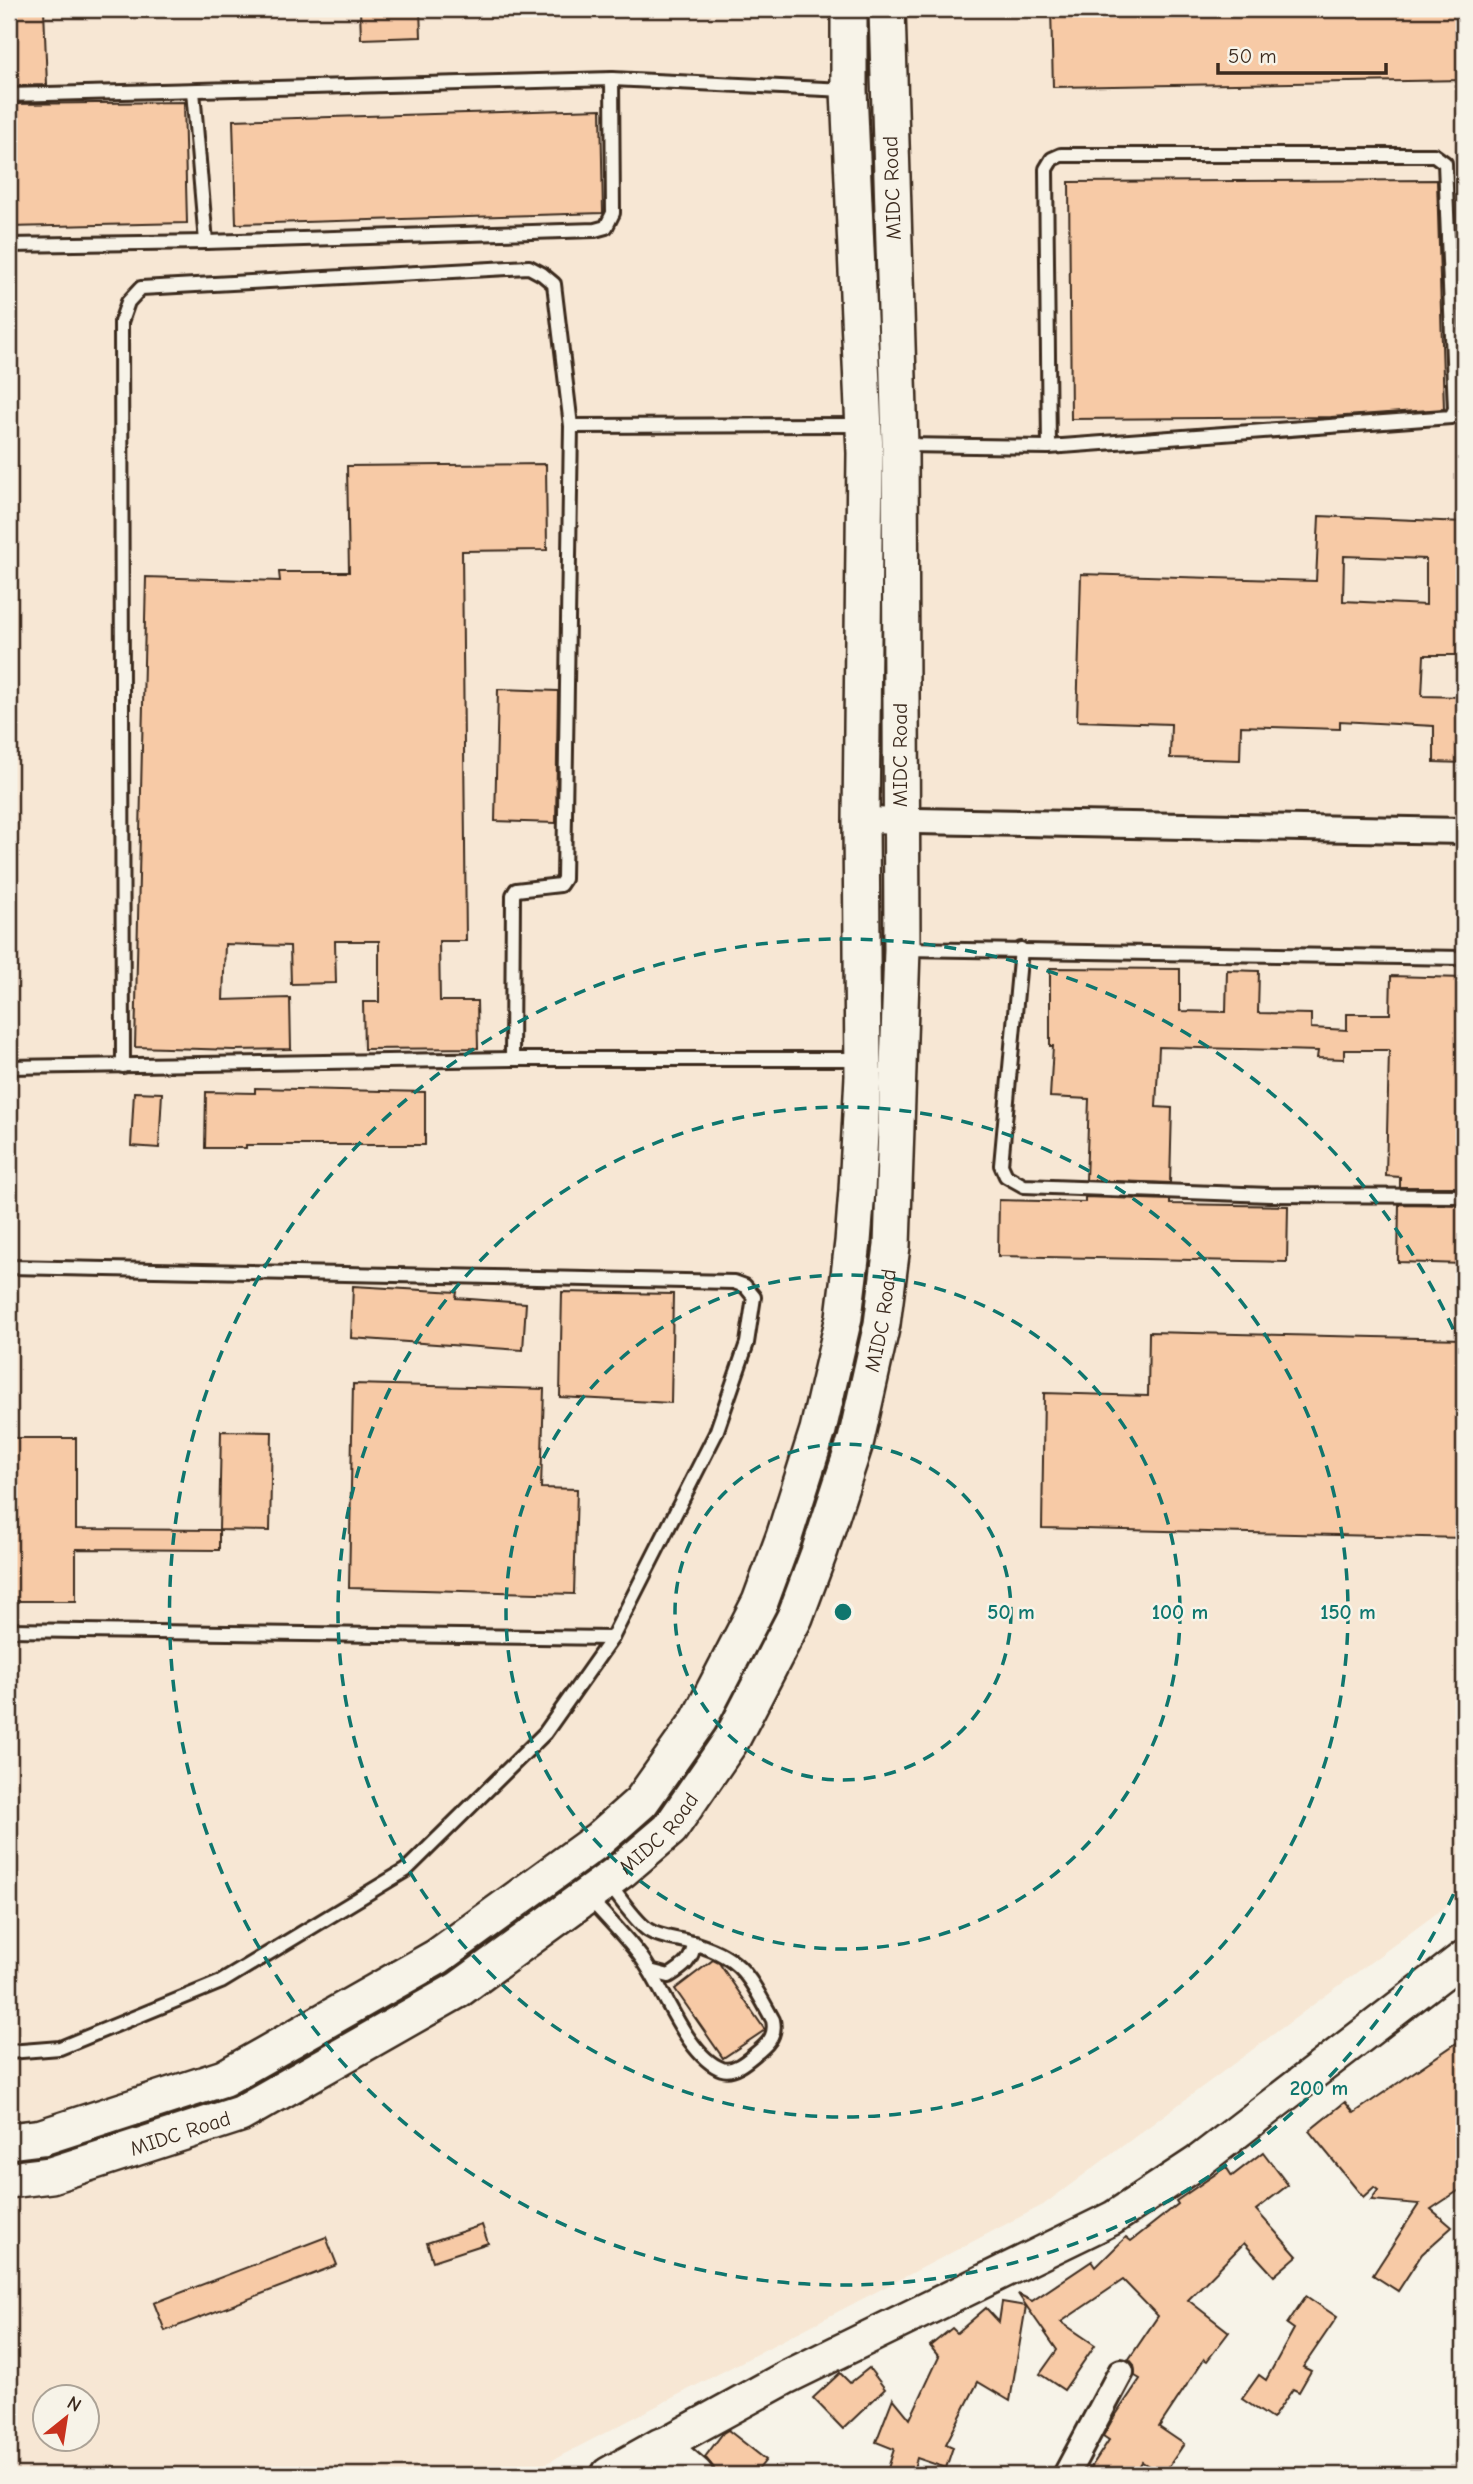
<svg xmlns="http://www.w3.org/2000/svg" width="1473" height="2484" font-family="'Comic Neue',sans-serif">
	<rect width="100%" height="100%" fill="#f7f3e8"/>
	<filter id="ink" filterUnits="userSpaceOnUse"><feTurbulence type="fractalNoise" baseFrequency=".0143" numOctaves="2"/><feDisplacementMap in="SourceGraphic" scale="14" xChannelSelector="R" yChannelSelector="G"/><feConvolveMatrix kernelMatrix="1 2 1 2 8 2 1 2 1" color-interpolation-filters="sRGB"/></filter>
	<g filter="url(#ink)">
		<path fill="#f7e7d4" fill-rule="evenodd" d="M 9,9 L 1464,9 L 1464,1893 L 1043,2205 L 524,2475 L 9,2475 ZM 46,2396 L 88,2396 L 88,2438 L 46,2438 Z"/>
		<g fill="#f7caa6" stroke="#3b2a1e" stroke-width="2" fill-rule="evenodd">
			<path d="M 9,9 L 44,9 L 47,85 L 9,86 Z"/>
			<path d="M 360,9 L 420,9 L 421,37 L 361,39 Z"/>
			<path d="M 1051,9 L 1464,9 L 1464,80 L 1053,87 Z"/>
			<path d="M 184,102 L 187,223 L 9,227 L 9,104 Z"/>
			<path d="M 601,109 L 603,213 L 236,224 L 233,120 Z"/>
			<path d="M 1437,180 L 1444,409 L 1331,417 L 1071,419 L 1069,182 Z"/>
			<path d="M 546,464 L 547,550 L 462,551 L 466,941 L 439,941 L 440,1001 L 477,1001 L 478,1048 L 364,1049 L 363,1002 L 379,1002 L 379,941 L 335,941 L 336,983 L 291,984 L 290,946 L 225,944 L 223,1000 L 290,998 L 291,1049 L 234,1050 L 135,1047 L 146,577 L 280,581 L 279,572 L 349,572 L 347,466 Z"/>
			<path d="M 1319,516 L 1464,522 L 1464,655 L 1424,655 L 1422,696 L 1464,697 L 1464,763 L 1434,762 L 1434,726 L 1340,721 L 1340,729 L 1241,726 L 1240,760 L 1170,758 L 1171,724 L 1077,721 L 1081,574 L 1316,581 ZM 1344,556 L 1426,559 L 1426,605 L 1343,601 Z"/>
			<path d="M 498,689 L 558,691 L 556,823 L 495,821 Z"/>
			<path d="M 1050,968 L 1180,969 L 1180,1011 L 1226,1012 L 1227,970 L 1259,971 L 1258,1013 L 1311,1014 L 1311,1028 L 1347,1030 L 1347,1014 L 1390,1014 L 1391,976 L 1464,978 L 1464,1187 L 1400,1187 L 1400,1177 L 1386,1176 L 1389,1050 L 1344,1050 L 1344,1059 L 1317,1058 L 1318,1051 L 1159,1047 L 1156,1107 L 1172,1108 L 1170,1183 L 1086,1180 L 1089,1099 L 1050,1097 L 1053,1046 L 1050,1046 Z"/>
			<path d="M 255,1088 L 425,1092 L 425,1145 L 246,1145 L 246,1148 L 205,1148 L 206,1092 L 255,1093 Z"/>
			<path d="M 134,1092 L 162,1093 L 159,1148 L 131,1146 Z"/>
			<path d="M 1085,1197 L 1170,1200 L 1170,1204 L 1288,1206 L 1287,1262 L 998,1256 L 999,1200 L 1085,1202 Z"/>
			<path d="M 1399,1204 L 1464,1205 L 1464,1264 L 1398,1262 Z"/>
			<path d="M 353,1286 L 457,1292 L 456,1298 L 526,1303 L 523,1350 L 351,1338 Z"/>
			<path d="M 562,1292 L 673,1294 L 671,1403 L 560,1397 Z"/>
			<path d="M 1149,1332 L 1464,1339 L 1464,1538 L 1042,1528 L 1044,1393 L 1148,1396 Z"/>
			<path d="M 353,1384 L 544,1389 L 541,1488 L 577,1489 L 574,1594 L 349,1588 Z"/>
			<path d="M 221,1431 L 272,1432 L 270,1531 L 219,1530 Z"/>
			<path d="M 9,1438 L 76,1438 L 76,1529 L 219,1530 L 219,1550 L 76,1549 L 76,1601 L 9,1601 Z"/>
			<path d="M 713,1960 L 719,1963 L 765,2030 L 723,2058 L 675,1989 Z"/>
			<path d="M 1464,2038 L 1464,2187 L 1431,2209 L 1452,2227 L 1422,2254 L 1398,2291 L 1373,2275 L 1419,2204 L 1371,2200 L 1378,2190 L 1374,2187 L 1363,2197 L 1309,2131 L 1345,2102 L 1354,2113 Z"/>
			<path d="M 1263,2152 L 1288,2185 L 1256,2210 L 1297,2256 L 1274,2276 L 1244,2243 L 1188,2300 L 1229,2332 L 1207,2361 L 1204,2359 L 1159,2427 L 1184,2444 L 1163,2475 L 1142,2462 L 1134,2475 L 1086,2475 L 1109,2440 L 1103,2436 L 1111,2422 L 1140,2379 L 1135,2376 L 1134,2365 L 1129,2359 L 1158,2316 L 1123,2280 L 1061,2322 L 1095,2345 L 1064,2390 L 1040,2374 L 1057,2350 L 1018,2294 L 1032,2301 L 1092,2261 L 1096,2267 L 1126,2237 L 1131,2241 L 1178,2204 L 1176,2201 L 1226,2167 L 1232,2176 Z"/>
			<path d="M 482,2225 L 488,2243 L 433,2261 L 427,2243 Z"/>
			<path d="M 326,2237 L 337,2265 L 165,2331 L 154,2303 Z"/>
			<path d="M 1306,2296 L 1337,2317 L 1303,2367 L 1311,2371 L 1299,2392 L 1293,2389 L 1272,2419 L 1242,2399 L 1259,2375 L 1266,2380 L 1294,2329 L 1287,2324 Z"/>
			<path d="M 1002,2302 L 1026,2306 L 1010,2401 L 978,2382 L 946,2444 L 953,2447 L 946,2468 L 917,2458 L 912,2475 L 886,2475 L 894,2449 L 876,2442 L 893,2398 L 910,2419 L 939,2357 L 930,2346 L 952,2328 L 957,2333 L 986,2308 L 999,2322 Z"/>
			<path d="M 869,2368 L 885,2389 L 843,2429 L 813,2398 L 840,2373 L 850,2383 Z"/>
			<path d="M 728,2430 L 766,2460 L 754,2475 L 715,2475 L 714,2468 L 705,2457 L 723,2433 Z"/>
		</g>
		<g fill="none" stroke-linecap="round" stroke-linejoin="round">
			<defs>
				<g id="service">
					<path d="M 193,91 L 206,242"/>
					<path d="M 9,95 L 612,79 L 846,90"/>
					<path d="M 9,245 L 206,242 L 595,230 L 606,227 L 613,213 L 612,79"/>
					<path d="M 571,426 L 863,425"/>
					<path d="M 904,445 L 1049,447 L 1451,417 L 1455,409 L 1445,163 L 1434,155 L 1061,155 L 1052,159 L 1046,169 L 1049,447"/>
					<path d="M 905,949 L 1464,958"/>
					<path d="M 1021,949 L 1001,1165 L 1006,1176 L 1024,1186 L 1270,1195 L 1464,1196"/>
					<path d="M 123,1066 L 121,322 L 128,302 L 141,288 L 529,267 L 542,274 L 554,284 L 571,426 L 564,879 L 560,885 L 516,890 L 513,895 L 512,1059"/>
					<path d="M 9,1067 L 512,1059 L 862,1059"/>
					<path d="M 9,1267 L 734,1282 L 745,1286 L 754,1297 L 747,1343 L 716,1433 L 612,1638 L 545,1733 L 406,1870 L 221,1982 L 60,2048 L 9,2052"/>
					<path d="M 9,1630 L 612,1638"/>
					<path d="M 588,1897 C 606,1917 625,1936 641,1957 C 663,1986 687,2057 722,2069 C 735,2073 749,2059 759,2051 C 770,2042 776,2034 773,2020 C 748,1975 741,1956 689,1942 C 676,1938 660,1938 648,1930 C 635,1921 619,1897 609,1884"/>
					<path d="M 650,1971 L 669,1976 C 683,1967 693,1960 694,1943"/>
				</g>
				<g id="minor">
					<path d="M 861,820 L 1464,831"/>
					<path d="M 1066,2475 L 1121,2372"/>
				</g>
				<path id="tertiary" d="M 661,2446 L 787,2377 L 1113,2218 L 1198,2162 L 1464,1957"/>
				<g id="secondary">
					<path d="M 9,2141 L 42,2137 L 224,2078 L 437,1957 L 598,1840 L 641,1802 L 699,1720 L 760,1602 L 784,1537 L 818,1430 L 844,1317 L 853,1242 L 857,1190 L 863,1076 L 861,820 L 865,453 L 849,90 L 849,9"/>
					<path id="s1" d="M 9,2180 L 51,2175 L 240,2114 L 458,1990 L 622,1870 L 670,1829 L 732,1739 L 795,1617 L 820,1550 L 856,1440 L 882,1324 L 892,1246 L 902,949 L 900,445 L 887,9"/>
					<path d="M 609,2475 L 661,2446 L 695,2475"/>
				</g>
			</defs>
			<use href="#service" stroke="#3b2a1e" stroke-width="18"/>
			<use href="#minor" stroke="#3b2a1e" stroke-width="30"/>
			<use href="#tertiary" stroke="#3b2a1e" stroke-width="37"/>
			<use href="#secondary" stroke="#3b2a1e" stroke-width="40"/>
			<use href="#service" stroke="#f7f3e8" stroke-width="12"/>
			<use href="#minor" stroke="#f7f3e8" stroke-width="24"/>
			<use href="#tertiary" stroke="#f7f3e8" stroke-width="32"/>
			<use href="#secondary" stroke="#f7f3e8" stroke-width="35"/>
		</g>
	</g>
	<g fill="none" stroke="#0f766e" stroke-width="3.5" stroke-dasharray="12 9">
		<circle cx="843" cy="1612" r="168"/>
		<circle cx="843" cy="1612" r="337"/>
		<circle cx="843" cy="1612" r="505"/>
		<path d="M1462 1875A673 673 0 1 1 1462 1349"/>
	</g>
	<g text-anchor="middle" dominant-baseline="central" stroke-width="5" stroke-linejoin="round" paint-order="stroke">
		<g font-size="21" fill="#3b2a1e" stroke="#f7f3e8">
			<text transform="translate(892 188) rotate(-92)">MIDC Road</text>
			<text transform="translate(900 755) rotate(-90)">MIDC Road</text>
			<text stroke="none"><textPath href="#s1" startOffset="1314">MIDC Road</textPath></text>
			<text stroke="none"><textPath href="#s1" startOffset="747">MIDC Road</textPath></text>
			<text stroke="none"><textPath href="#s1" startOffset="178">MIDC Road</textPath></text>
		</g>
	</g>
	<circle cx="843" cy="1612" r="10" fill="#0f766e" stroke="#f7f3e8" stroke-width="3.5"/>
	<g font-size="21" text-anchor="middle" font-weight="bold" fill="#0f766e" stroke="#f7f3e8" stroke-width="5" stroke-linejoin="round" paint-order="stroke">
		<text x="1011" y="1619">50 m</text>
		<text x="1180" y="1619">100 m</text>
		<text x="1348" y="1619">150 m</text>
		<text x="1319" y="2095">200 m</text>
	</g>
	<rect width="1473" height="2484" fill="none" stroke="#f7f3e8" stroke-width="35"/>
	<rect x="18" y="18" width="1438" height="2449" fill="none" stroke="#3b2a1e" stroke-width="2.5" filter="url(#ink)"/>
	<g transform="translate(66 2418) rotate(30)"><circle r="33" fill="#f7f3e8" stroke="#aca397" stroke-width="2"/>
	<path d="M0-5L12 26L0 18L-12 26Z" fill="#c8321e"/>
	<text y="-10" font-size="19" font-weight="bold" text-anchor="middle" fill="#3b2a1e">N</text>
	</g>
	<path d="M1218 63v10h168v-10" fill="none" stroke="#3b2a1e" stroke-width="3.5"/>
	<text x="1228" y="63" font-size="21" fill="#3b2a1e" stroke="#f7f3e8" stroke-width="5" paint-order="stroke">50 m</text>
</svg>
